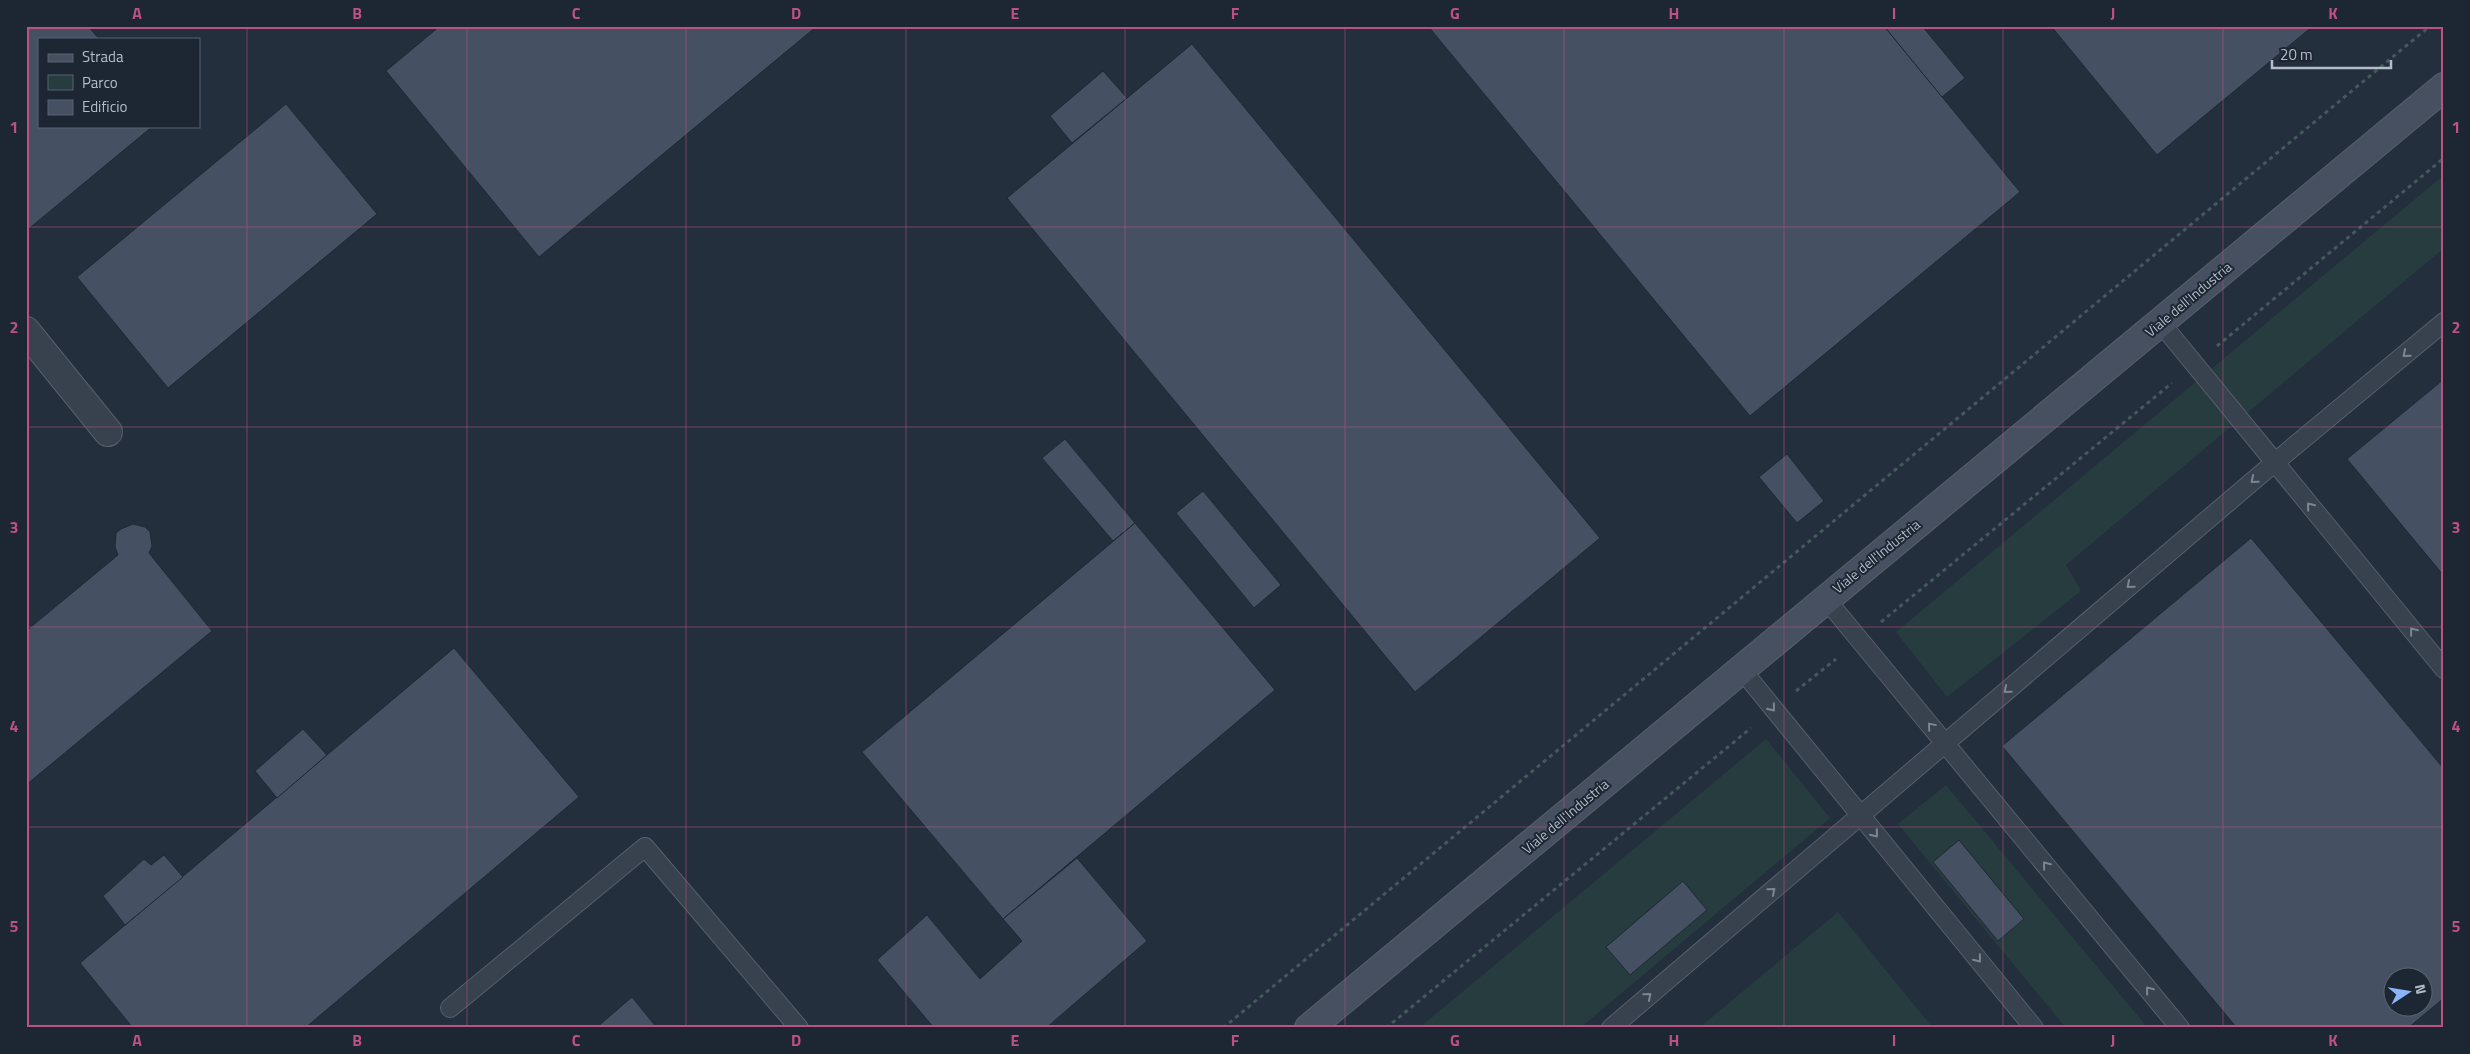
<svg xmlns="http://www.w3.org/2000/svg" width="2470" height="1054" font-family="'Titillium Web',sans-serif">
	<rect width="100%" height="100%" fill="#242f3e"/>
	<g fill="#263c3f">
		<path d="M 2444,175 L 2444,248 L 2066,565 L 2081,591 L 1947,697 L 1896,632 Z"/>
		<path d="M 1766,739 L 1830,818 L 1580,1028 L 1419,1028 Z"/>
		<path d="M 1946,785 L 2148,1028 L 2066,1028 L 1898,824 Z"/>
		<path d="M 1838,912 L 1933,1028 L 1699,1028 Z"/>
	</g>
	<g fill="#455162" stroke="#1f2835" fill-rule="evenodd">
		<path d="M 26,26 L 88,26 L 99,39 L 39,39 L 39,126 L 153,126 L 26,231 Z"/>
		<path d="M 440,26 L 817,26 L 539,257 L 386,71 Z"/>
		<path d="M 1428,26 L 1884,26 L 2020,192 L 1750,416 Z"/>
		<path d="M 1884,26 L 1922,26 L 1965,78 L 1942,97 Z"/>
		<path d="M 2051,26 L 2313,26 L 2157,155 Z"/>
		<path d="M 1192,44 L 1600,538 L 1415,692 L 1007,198 Z"/>
		<path d="M 1103,71 L 1127,98 L 1072,143 L 1050,116 Z"/>
		<path d="M 286,104 L 377,214 L 168,388 L 77,277 Z"/>
		<path d="M 2444,379 L 2444,576 L 2347,459 Z"/>
		<path d="M 1065,439 L 1135,523 L 1113,541 L 1042,458 Z"/>
		<path d="M 1787,454 L 1824,501 L 1797,523 L 1759,477 Z"/>
		<path d="M 1203,491 L 1281,585 L 1254,608 L 1176,513 Z"/>
		<path d="M 1135,523 L 1275,690 L 1003,919 L 862,752 Z"/>
		<path d="M 133,524 L 145,527 L 150,532 L 152,546 L 149,553 L 212,631 L 26,785 L 26,631 L 118,555 L 115,547 L 116,533 L 121,529 Z"/>
		<path d="M 2251,538 L 2444,769 L 2444,998 L 2408,1028 L 2237,1028 L 2002,746 ZM 2392,976 L 2422,976 L 2422,1006 L 2392,1006 Z"/>
		<path d="M 454,648 L 579,797 L 305,1028 L 133,1028 L 80,963 Z"/>
		<path d="M 303,729 L 327,755 L 277,798 L 255,771 Z"/>
		<path d="M 1959,840 L 2024,919 L 1998,941 L 1933,862 Z"/>
		<path d="M 164,855 L 183,877 L 125,925 L 103,896 L 144,859 L 151,865 Z"/>
		<path d="M 1077,858 L 1147,941 L 1046,1028 L 934,1028 L 877,960 L 927,915 L 980,979 L 1022,941 L 1003,919 Z"/>
		<path d="M 1683,881 L 1707,910 L 1630,975 L 1606,947 Z"/>
		<path d="M 632,997 L 657,1028 L 596,1028 Z"/>
	</g>
	<g fill="none" stroke-linecap="round" stroke-linejoin="round">
		<defs>
			<g id="lane">
				<path d="M 2160,322 L 2444,669"/>
				<path d="M 1825,598 L 2180,1028"/>
				<path d="M 1742,670 L 2034,1028"/>
				<path d="M 450,1008 L 645,847 L 799,1028"/>
				<path d="M 1611,1028 L 2274,463 L 2444,322"/>
			</g>
			<path id="street" d="M 26,331 L 108,432"/>
			<path id="secondary" d="M 1309,1028 L 2444,87"/>
		</defs>
		<use href="#lane" stroke="#565f6c" stroke-width="20"/>
		<use href="#street" stroke="#565f6c" stroke-width="30"/>
		<use href="#secondary" stroke="#565f6c" stroke-width="30"/>
		<g stroke="#44595c" stroke-width="3" stroke-dasharray="4 4" stroke-linecap="butt">
			<path d="M 2217,346 L 2444,158"/>
			<path d="M 1881,622 L 2172,383"/>
			<path d="M 1796,691 L 1836,659"/>
			<path d="M 1223,1028 L 2430,26"/>
			<path d="M 1386,1028 L 1751,728"/>
		</g>
		<use href="#lane" stroke="#38414e" stroke-width="18"/>
		<use href="#street" stroke="#38414e" stroke-width="28"/>
		<use href="#secondary" stroke="#465061" stroke-width="28"/>
	</g>
	<defs><path id="oneway-chevron" d="M-2-3.5L2.5 0L-2 3.5" fill="none" stroke-width="1.6" stroke-linecap="round" stroke-linejoin="round" transform="scale(1.25)"/></defs>
	<g stroke="#7c8592">
		<use href="#oneway-chevron" transform="translate(2406 354) rotate(140)"/>
		<use href="#oneway-chevron" transform="translate(2254 480) rotate(140)"/>
		<use href="#oneway-chevron" transform="translate(2310 506) rotate(-129)"/>
		<use href="#oneway-chevron" transform="translate(2130 585) rotate(140)"/>
		<use href="#oneway-chevron" transform="translate(2413 631) rotate(-129)"/>
		<use href="#oneway-chevron" transform="translate(2007 690) rotate(140)"/>
		<use href="#oneway-chevron" transform="translate(1772 708) rotate(51)"/>
		<use href="#oneway-chevron" transform="translate(1931 726) rotate(-130)"/>
		<use href="#oneway-chevron" transform="translate(1875 834) rotate(51)"/>
		<use href="#oneway-chevron" transform="translate(2046 865) rotate(-129)"/>
		<use href="#oneway-chevron" transform="translate(1772 891) rotate(-40)"/>
		<use href="#oneway-chevron" transform="translate(1978 959) rotate(51)"/>
		<use href="#oneway-chevron" transform="translate(2149 990) rotate(-129)"/>
		<use href="#oneway-chevron" transform="translate(1648 996) rotate(-40)"/>
	</g>
	<path fill="none" stroke="#bd5182" stroke-width="1" stroke-opacity="0.55" d="M 247,26 L 247,1028M 467,26 L 467,1028M 686,26 L 686,1028M 906,26 L 906,1028M 1125,26 L 1125,1028M 1345,26 L 1345,1028M 1564,26 L 1564,1028M 1784,26 L 1784,1028M 2003,26 L 2003,1028M 2223,26 L 2223,1028M 26,227 L 2444,227M 26,427 L 2444,427M 26,627 L 2444,627M 26,827 L 2444,827"/>
	<g text-anchor="middle" dominant-baseline="central" stroke-width="4" stroke-linejoin="round" paint-order="stroke">
		<g font-size="14" fill="#b4bcc9" stroke="#1d2633">
			<text transform="translate(2188 299) rotate(-40)">Viale dell'Industria</text>
			<text transform="translate(1876 556) rotate(-39)">Viale dell'Industria</text>
			<text transform="translate(1565 816) rotate(-40)">Viale dell'Industria</text>
		</g>
	</g>
	<rect width="2470" height="1054" fill="none" stroke="#1d2633" stroke-width="55"/>
	<rect x="38" y="38" width="162" height="90" fill="#1d2633" stroke="#59626f"/>
	<rect x="48" y="54" width="25" height="8" fill="#465061" stroke="#59626f"/>
	<text x="82" y="62" font-size="15" fill="#b4bcc9">Strada</text>
	<rect x="48" y="75" width="25" height="15" fill="#263c3f" stroke="#59626f"/>
	<text x="82" y="88" font-size="15" fill="#b4bcc9">Parco</text>
	<rect x="48" y="100" width="25" height="15" fill="#455162" stroke="#59626f"/>
	<text x="82" y="112" font-size="15" fill="#b4bcc9">Edificio</text>
	<g transform="translate(2408 992) rotate(78)"><circle r="24" fill="#1d2633" stroke="#59626f"/>
	<path d="M0-4L9 19L0 12L-9 19Z" fill="#8ab4f8"/>
	<text y="-8" font-size="14" font-weight="bold" text-anchor="middle" fill="#b4bcc9">N</text>
	</g>
	<path d="M2272 60v8h119v-8" fill="none" stroke="#b4bcc9" stroke-width="2.5"/>
	<text x="2280" y="60" font-size="15" fill="#b4bcc9" stroke="#1d2633" stroke-width="4" paint-order="stroke">20 m</text>
	<rect x="28" y="28" width="2414" height="998" fill="none" stroke="#bd5182" stroke-width="2"/>
	<g font-size="16" text-anchor="middle" font-weight="bold" fill="#bd5182">
		<text x="137" y="19">A</text>
		<text x="357" y="19">B</text>
		<text x="576" y="19">C</text>
		<text x="796" y="19">D</text>
		<text x="1015" y="19">E</text>
		<text x="1235" y="19">F</text>
		<text x="1455" y="19">G</text>
		<text x="1674" y="19">H</text>
		<text x="1894" y="19">I</text>
		<text x="2113" y="19">J</text>
		<text x="2333" y="19">K</text>
		<text x="14" y="133">1</text>
		<text x="2456" y="133">1</text>
		<text x="14" y="333">2</text>
		<text x="2456" y="333">2</text>
		<text x="14" y="533">3</text>
		<text x="2456" y="533">3</text>
		<text x="14" y="732">4</text>
		<text x="2456" y="732">4</text>
		<text x="14" y="932">5</text>
		<text x="2456" y="932">5</text>
		<text x="137" y="1046">A</text>
		<text x="357" y="1046">B</text>
		<text x="576" y="1046">C</text>
		<text x="796" y="1046">D</text>
		<text x="1015" y="1046">E</text>
		<text x="1235" y="1046">F</text>
		<text x="1455" y="1046">G</text>
		<text x="1674" y="1046">H</text>
		<text x="1894" y="1046">I</text>
		<text x="2113" y="1046">J</text>
		<text x="2333" y="1046">K</text>
	</g>
</svg>
